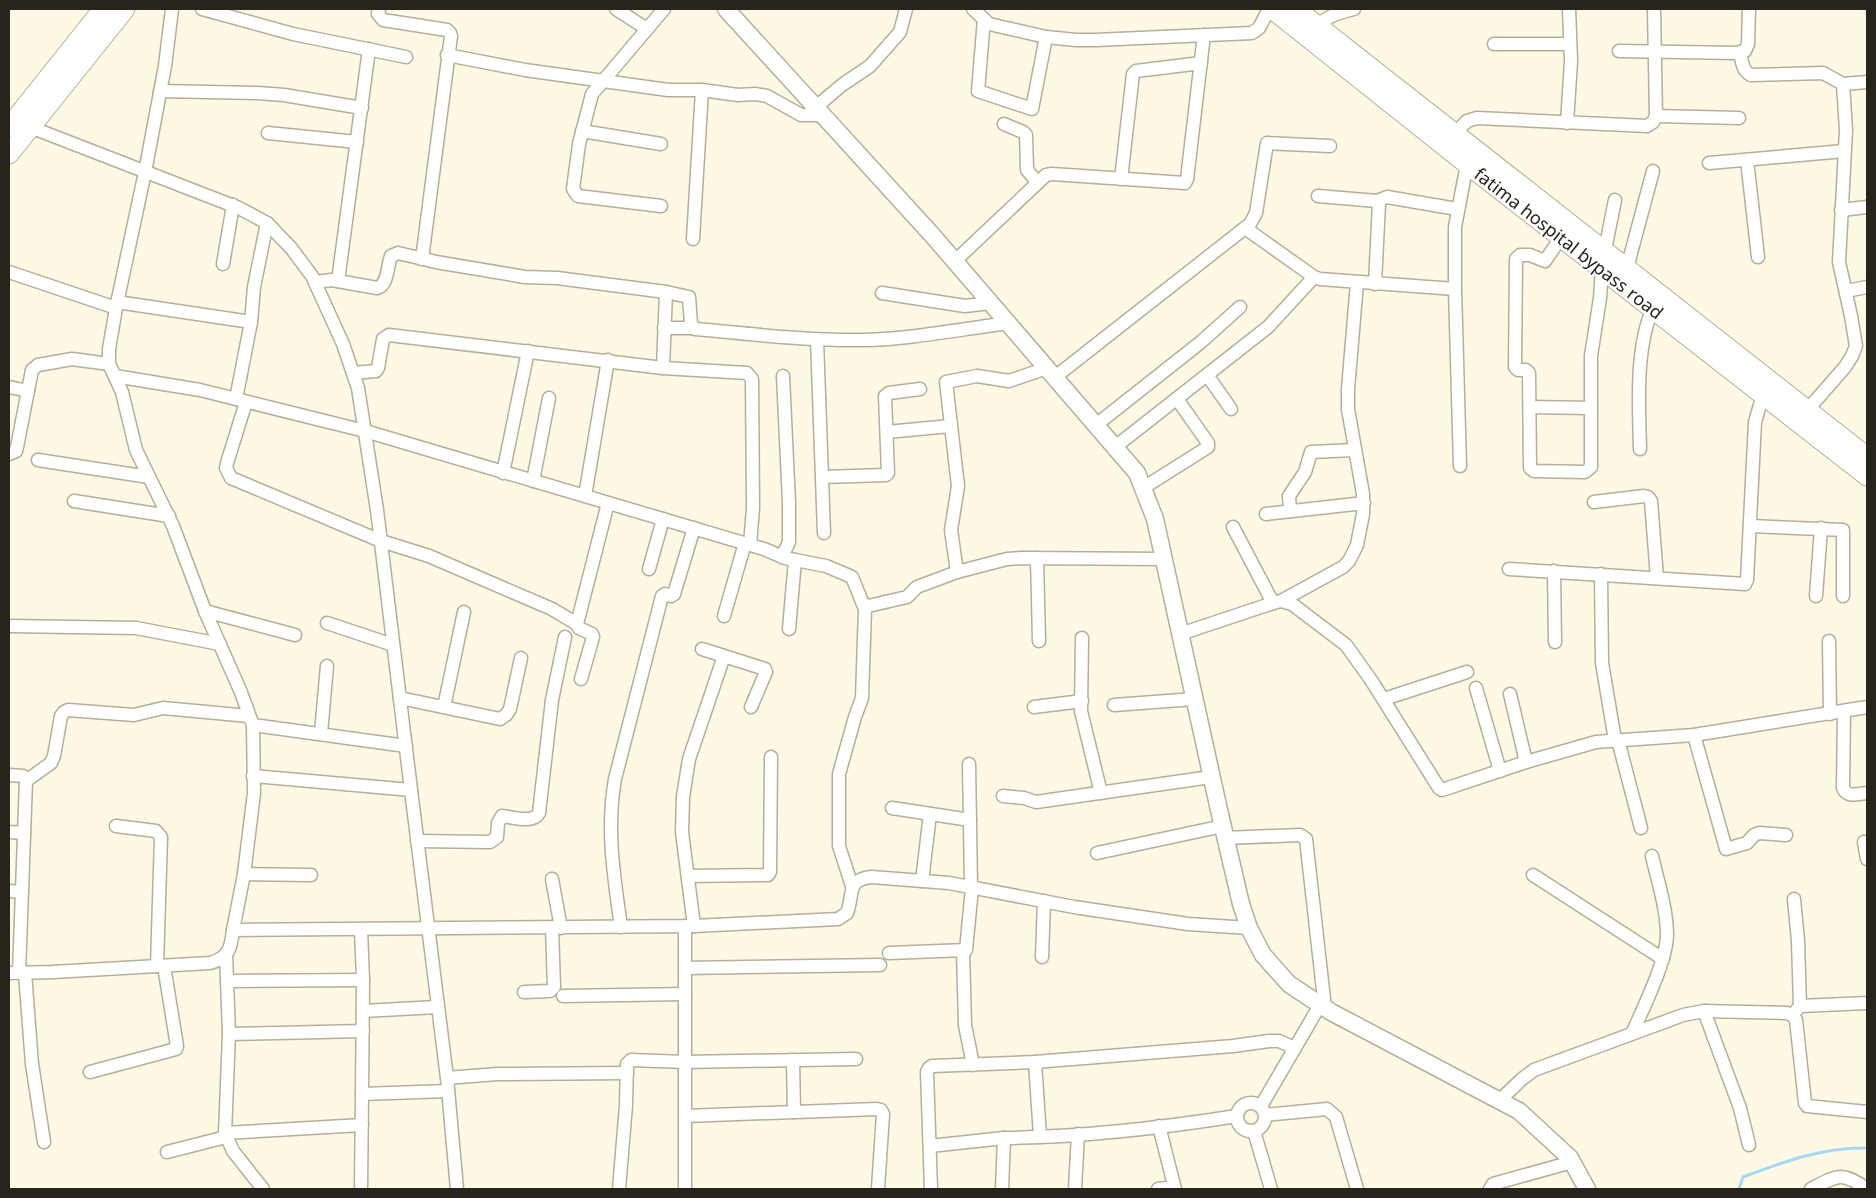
<svg xmlns="http://www.w3.org/2000/svg" width="1876" height="1198" font-family="'Noto Sans',sans-serif">
	<rect width="100%" height="100%" fill="#fef9e5"/>
	<g fill="none" stroke-linecap="round" stroke-linejoin="round">
		<path stroke="#a7d6f8" stroke-width="3" d="M 1739,1189 L 1743,1177 C 1783,1162 1823,1147 1867,1148"/>
		<defs>
			<g id="minor">
				<path d="M 202,9 L 293,34 L 406,57"/>
				<path d="M 379,9 L 378,14 L 383,20 L 447,30 L 450,33 L 451,36 L 422,259"/>
				<path d="M 616,9 L 647,29"/>
				<path d="M 973,9 L 989,24 L 1046,37 L 1076,40 L 1096,40 L 1252,33 L 1259,28 L 1269,9"/>
				<path d="M 984,19 L 978,91 L 1032,109 L 1046,37"/>
				<path d="M 1313,30 C 1324,17 1339,12 1354,9"/>
				<path d="M 1494,44 L 1570,44"/>
				<path d="M 1619,51 L 1737,53 L 1745,51 L 1748,44 L 1749,9"/>
				<path d="M 1740,52 C 1742,61 1742,71 1751,75 L 1823,73 L 1843,84"/>
				<path d="M 447,55 L 525,70 L 668,90 L 702,90 L 738,95 L 755,94 L 767,96 L 801,115 L 824,115"/>
				<path d="M 160,91 L 258,93 L 284,95 L 362,108"/>
				<path d="M 816,107 L 842,85 L 870,66 L 900,32 L 906,9"/>
				<path d="M 1656,116 L 1739,118"/>
				<path d="M 1567,123 L 1571,61 L 1569,9"/>
				<path d="M 1004,124 L 1023,132 L 1026,135 L 1027,170 L 1037,182"/>
				<path d="M 25,125 L 239,208 L 267,223 L 291,248 L 312,276 L 343,344 L 358,388 L 377,510 L 411,790 L 447,1078 L 457,1189"/>
				<path d="M 582,131 L 661,144"/>
				<path d="M 268,133 L 357,142"/>
				<path d="M 1455,133 L 1467,121 L 1477,118 L 1647,126 L 1653,122 L 1656,116 L 1654,9"/>
				<path d="M 1747,160 L 1758,257"/>
				<path d="M 1709,163 L 1844,151"/>
				<path d="M 1121,179 L 1133,74 L 1136,71 L 1201,63"/>
				<path d="M 1318,196 L 1377,201 L 1379,203 L 1375,284"/>
				<path d="M 1377,201 L 1387,197 L 1457,209"/>
				<path d="M 661,206 L 578,196 L 573,189 L 579,144 L 592,94 L 664,9"/>
				<path d="M 1841,210 L 1867,207"/>
				<path d="M 1245,228 L 1314,277 L 1320,279 L 1455,289"/>
				<path d="M 1562,236 L 1545,261 L 1530,255 L 1520,255 L 1516,259 L 1515,367 L 1518,370 L 1526,370 L 1529,373 L 1530,468 L 1534,471 L 1585,472 L 1591,467 L 1591,356 L 1600,298 L 1602,268"/>
				<path d="M 693,239 L 702,90"/>
				<path d="M 1605,250 L 1615,200"/>
				<path d="M 955,261 L 1046,175 L 1052,174 L 1185,183 L 1187,179 L 1204,35"/>
				<path d="M 223,264 L 233,205"/>
				<path d="M 1627,268 L 1653,171"/>
				<path d="M 9,272 L 116,308 L 145,172 L 165,66 L 172,9"/>
				<path d="M 338,281 L 369,49"/>
				<path d="M 315,282 L 332,280 L 377,288 C 388,285 387,267 391,256 L 398,253 L 436,262 L 525,277 L 557,278 L 666,292 L 663,368"/>
				<path d="M 1846,291 L 1867,287"/>
				<path d="M 666,292 L 689,297 L 691,324 L 695,329 C 752,334 807,341 864,340 C 912,339 961,329 1009,323"/>
				<path d="M 882,293 L 965,306 L 991,303"/>
				<path d="M 117,302 L 251,322"/>
				<path d="M 116,308 L 109,349 L 109,364 L 122,392 L 136,450 L 173,526 L 205,611 L 240,690 L 253,725 L 254,793 L 244,874 L 233,930"/>
				<path d="M 664,328 L 693,328"/>
				<path d="M 817,340 L 824,533"/>
				<path d="M 353,373 L 376,371 L 378,368 L 383,339 L 389,335 L 663,368 L 747,373 L 752,379 L 753,508 L 750,545"/>
				<path d="M 1207,375 L 1231,409"/>
				<path d="M 115,376 L 200,390 L 365,431 L 764,549 L 785,558 L 826,566 L 852,577 L 865,609"/>
				<path d="M 1055,377 L 1250,224 L 1256,213 L 1267,143 L 1330,146"/>
				<path d="M 9,387 L 28,391"/>
				<path d="M 236,399 L 251,322 L 254,287 L 267,223"/>
				<path d="M 246,402 L 227,463 L 226,468 L 231,478 L 381,541 L 429,556 L 480,578 L 552,609 L 577,624"/>
				<path d="M 1530,407 L 1590,408"/>
				<path d="M 1803,415 L 1845,367 L 1852,356 L 1856,346 L 1851,316 L 1839,262 L 1846,130 L 1843,84 L 1867,82"/>
				<path d="M 1096,425 L 1201,342 L 1240,307"/>
				<path d="M 887,432 L 950,426"/>
				<path d="M 1115,447 L 1268,327 L 1314,277"/>
				<path d="M 1640,449 C 1639,406 1635,348 1653,308"/>
				<path d="M 9,454 L 16,451 L 17,447 L 32,370 L 38,365 L 72,359 L 109,364"/>
				<path d="M 38,460 L 149,477"/>
				<path d="M 1460,466 L 1455,289 L 1455,227 L 1467,164"/>
				<path d="M 503,473 L 528,351"/>
				<path d="M 822,477 L 886,475 L 888,473 L 885,396 L 889,393 L 920,389"/>
				<path d="M 533,481 L 549,398"/>
				<path d="M 1143,488 L 1208,447 L 1208,443 L 1177,399"/>
				<path d="M 585,496 L 608,360"/>
				<path d="M 74,501 L 169,516"/>
				<path d="M 1594,502 L 1644,496 L 1648,497 L 1651,501 L 1657,578"/>
				<path d="M 1290,511 L 1289,496 L 1305,472 L 1311,452 L 1354,450"/>
				<path d="M 1266,514 L 1364,503"/>
				<path d="M 1750,526 L 1843,530 L 1843,596"/>
				<path d="M 1233,527 L 1273,603"/>
				<path d="M 782,557 L 789,542 L 789,503 L 783,376"/>
				<path d="M 1037,558 L 1039,641"/>
				<path d="M 649,569 L 663,519"/>
				<path d="M 1509,569 L 1745,584 L 1747,580 L 1755,422 L 1763,395"/>
				<path d="M 1554,571 L 1555,642"/>
				<path d="M 957,572 L 951,530 L 958,486 L 946,382 L 977,376 L 1009,381 L 1047,368"/>
				<path d="M 1601,574 L 1602,663 L 1615,740"/>
				<path d="M 1816,596 L 1821,528"/>
				<path d="M 1281,601 L 1343,567 L 1349,561 L 1357,545 L 1363,514 L 1363,494 L 1348,409 L 1348,389 L 1357,283"/>
				<path d="M 205,611 L 295,635"/>
				<path d="M 724,616 L 745,543"/>
				<path d="M 327,623 L 393,645"/>
				<path d="M 9,626 L 136,628 L 220,644"/>
				<path d="M 789,629 L 795,560"/>
				<path d="M 1180,634 L 1273,603 L 1281,601 L 1292,604 L 1346,645 L 1371,680 L 1439,788 L 1442,790 L 1526,762 L 1596,742 L 1694,735 L 1867,707"/>
				<path d="M 1082,638 L 1081,711 L 1101,793"/>
				<path d="M 1829,641 L 1830,714"/>
				<path d="M 702,649 L 765,669 L 766,672 L 751,707"/>
				<path d="M 581,679 L 593,637 L 592,634 L 579,628 L 577,624 L 608,503"/>
				<path d="M 1476,688 L 1500,771"/>
				<path d="M 1510,694 L 1526,762"/>
				<path d="M 400,698 L 500,719 L 506,715 L 510,709 L 521,658"/>
				<path d="M 1384,699 L 1467,672"/>
				<path d="M 1114,705 L 1194,699"/>
				<path d="M 444,707 L 464,612"/>
				<path d="M 1034,707 L 1082,701"/>
				<path d="M 1844,712 L 1843,788 C 1847,798 1858,794 1867,793"/>
				<path d="M 253,725 L 406,746"/>
				<path d="M 321,733 L 327,666"/>
				<path d="M 1694,735 L 1726,849 L 1747,843 L 1754,835 L 1759,833 L 1786,835"/>
				<path d="M 1618,740 L 1641,828"/>
				<path d="M 969,764 L 971,887"/>
				<path d="M 9,775 L 23,776 L 26,781 L 19,973"/>
				<path d="M 253,776 L 411,790"/>
				<path d="M 26,781 L 51,763 L 54,756 L 61,716 L 64,712 L 68,710 L 134,715 L 163,708 L 249,716"/>
				<path d="M 1003,796 L 1024,798 L 1036,802 L 1211,777"/>
				<path d="M 892,808 L 970,820"/>
				<path d="M 116,826 L 156,831 L 161,837 L 157,966"/>
				<path d="M 9,832 L 24,833"/>
				<path d="M 1225,838 L 1300,835 L 1306,839 L 1325,1008"/>
				<path d="M 417,841 L 490,842 L 497,837 L 498,823 L 502,816 C 513,817 533,824 539,813 L 552,700 L 565,637"/>
				<path d="M 1864,842 L 1867,859"/>
				<path d="M 1097,853 L 1223,826"/>
				<path d="M 244,874 L 311,875"/>
				<path d="M 1533,875 L 1663,959"/>
				<path d="M 688,876 L 768,875 L 770,872 L 771,757"/>
				<path d="M 552,879 L 561,928"/>
				<path d="M 922,881 L 930,814"/>
				<path d="M 852,886 L 839,846 L 839,774 L 855,717 L 862,698 L 865,609 L 868,606 L 907,597 L 917,587 L 957,572 L 1007,559 L 1021,558 L 1163,559"/>
				<path d="M 9,891 L 22,892"/>
				<path d="M 1794,899 L 1798,941 L 1800,1006"/>
				<path d="M 685,926 L 685,1189"/>
				<path d="M 694,926 L 682,832 L 683,797 L 689,759 L 724,656"/>
				<path d="M 621,927 C 614,877 606,829 615,779 L 662,596 L 665,594 L 671,596 L 674,594 L 694,528"/>
				<path d="M 361,930 L 363,980 L 362,1094 L 448,1091"/>
				<path d="M 963,951 L 965,1025 L 973,1065"/>
				<path d="M 889,953 L 966,950 L 972,888"/>
				<path d="M 226,954 L 229,1034 L 225,1133 L 233,1151 L 263,1189"/>
				<path d="M 1042,957 L 1044,901"/>
				<path d="M 685,968 L 880,965"/>
				<path d="M 9,973 L 53,972 L 210,963 C 229,958 231,948 233,930 L 694,926 L 838,919 L 847,913 C 854,894 846,880 871,877 L 949,883 L 1074,907 L 1188,924 L 1249,928"/>
				<path d="M 25,973 L 32,1064 L 44,1142"/>
				<path d="M 227,981 L 363,980"/>
				<path d="M 524,992 L 550,991 L 554,987 L 552,928"/>
				<path d="M 563,996 L 685,994"/>
				<path d="M 363,1011 L 437,1007"/>
				<path d="M 1704,1011 L 1740,1108 L 1749,1145"/>
				<path d="M 1795,1012 L 1800,1006 L 1867,1003"/>
				<path d="M 229,1034 L 363,1031"/>
				<path d="M 1632,1034 C 1643,1008 1666,963 1667,936 C 1667,909 1658,882 1652,856"/>
				<path d="M 793,1060 L 794,1112"/>
				<path d="M 1035,1062 L 1040,1136"/>
				<path d="M 90,1072 L 176,1049 L 177,1046 L 164,966"/>
				<path d="M 447,1078 L 497,1074 L 627,1073"/>
				<path d="M 1500,1100 L 1522,1079 L 1534,1070 L 1683,1015 L 1704,1011 L 1787,1013 L 1793,1016 L 1796,1020 L 1805,1103 L 1807,1106 L 1867,1112"/>
				<circle cx="1251" cy="1117" r="14"/>
				<path d="M 1261,1106 L 1320,1005"/>
				<path d="M 1265,1115 L 1327,1109 L 1336,1117 L 1357,1189"/>
				<path d="M 685,1116 L 877,1109 L 881,1110 L 883,1114 L 878,1189"/>
				<path d="M 1159,1126 L 1175,1189"/>
				<path d="M 1254,1131 L 1271,1189"/>
				<path d="M 225,1133 L 362,1125"/>
				<path d="M 930,1146 L 1004,1138"/>
				<path d="M 167,1152 L 226,1137"/>
				<path d="M 361,1189 L 362,1094"/>
				<path d="M 619,1189 L 626,1105 L 627,1064 L 631,1060 L 685,1062 L 856,1059"/>
				<path d="M 931,1189 L 927,1072 L 929,1068 L 932,1066 L 1035,1062 L 1233,1046 L 1269,1041 L 1279,1041 L 1295,1048"/>
				<path d="M 1002,1189 L 1004,1138 C 1082,1137 1161,1128 1237,1116"/>
				<path d="M 1075,1189 L 1078,1134"/>
				<path d="M 1158,1189 L 1174,1187"/>
				<path d="M 1490,1189 L 1493,1184 L 1572,1162"/>
				<path d="M 1811,1189 C 1838,1175 1841,1171 1867,1189"/>
			</g>
			<path id="major" d="M 726,9 L 933,236 L 1137,473 L 1155,519 L 1219,810 L 1241,904 L 1249,928 L 1263,955 L 1289,984 L 1331,1012 L 1519,1111 L 1570,1158 L 1587,1189"/>
			<g id="highway">
				<path d="M 1272,9 L 1467,164 L 1867,476"/>
				<path d="M 1296,9 L 1867,457"/>
				<path d="M 9,127 L 103,9"/>
				<path d="M 9,154 L 125,9"/>
			</g>
		</defs>
		<use href="#minor" stroke="#b5af97" stroke-width="15"/>
		<use href="#major" stroke="#b5af97" stroke-width="19"/>
		<use href="#highway" stroke="#b5af97" stroke-width="21"/>
		<use href="#minor" stroke="#fff" stroke-width="12"/>
		<use href="#major" stroke="#fff" stroke-width="16"/>
		<use href="#highway" stroke="#fff" stroke-width="19"/>
	</g>
	<g text-anchor="middle" dominant-baseline="central" stroke-width="4.5" stroke-linejoin="round" paint-order="stroke">
		<g font-size="18" fill="#27251b" stroke="#fff">
			<text transform="translate(1569 243) rotate(38)">fatima hospital bypass road</text>
		</g>
	</g>
	<rect width="1876" height="1198" fill="none" stroke="#27251b" stroke-width="20"/>
</svg>
